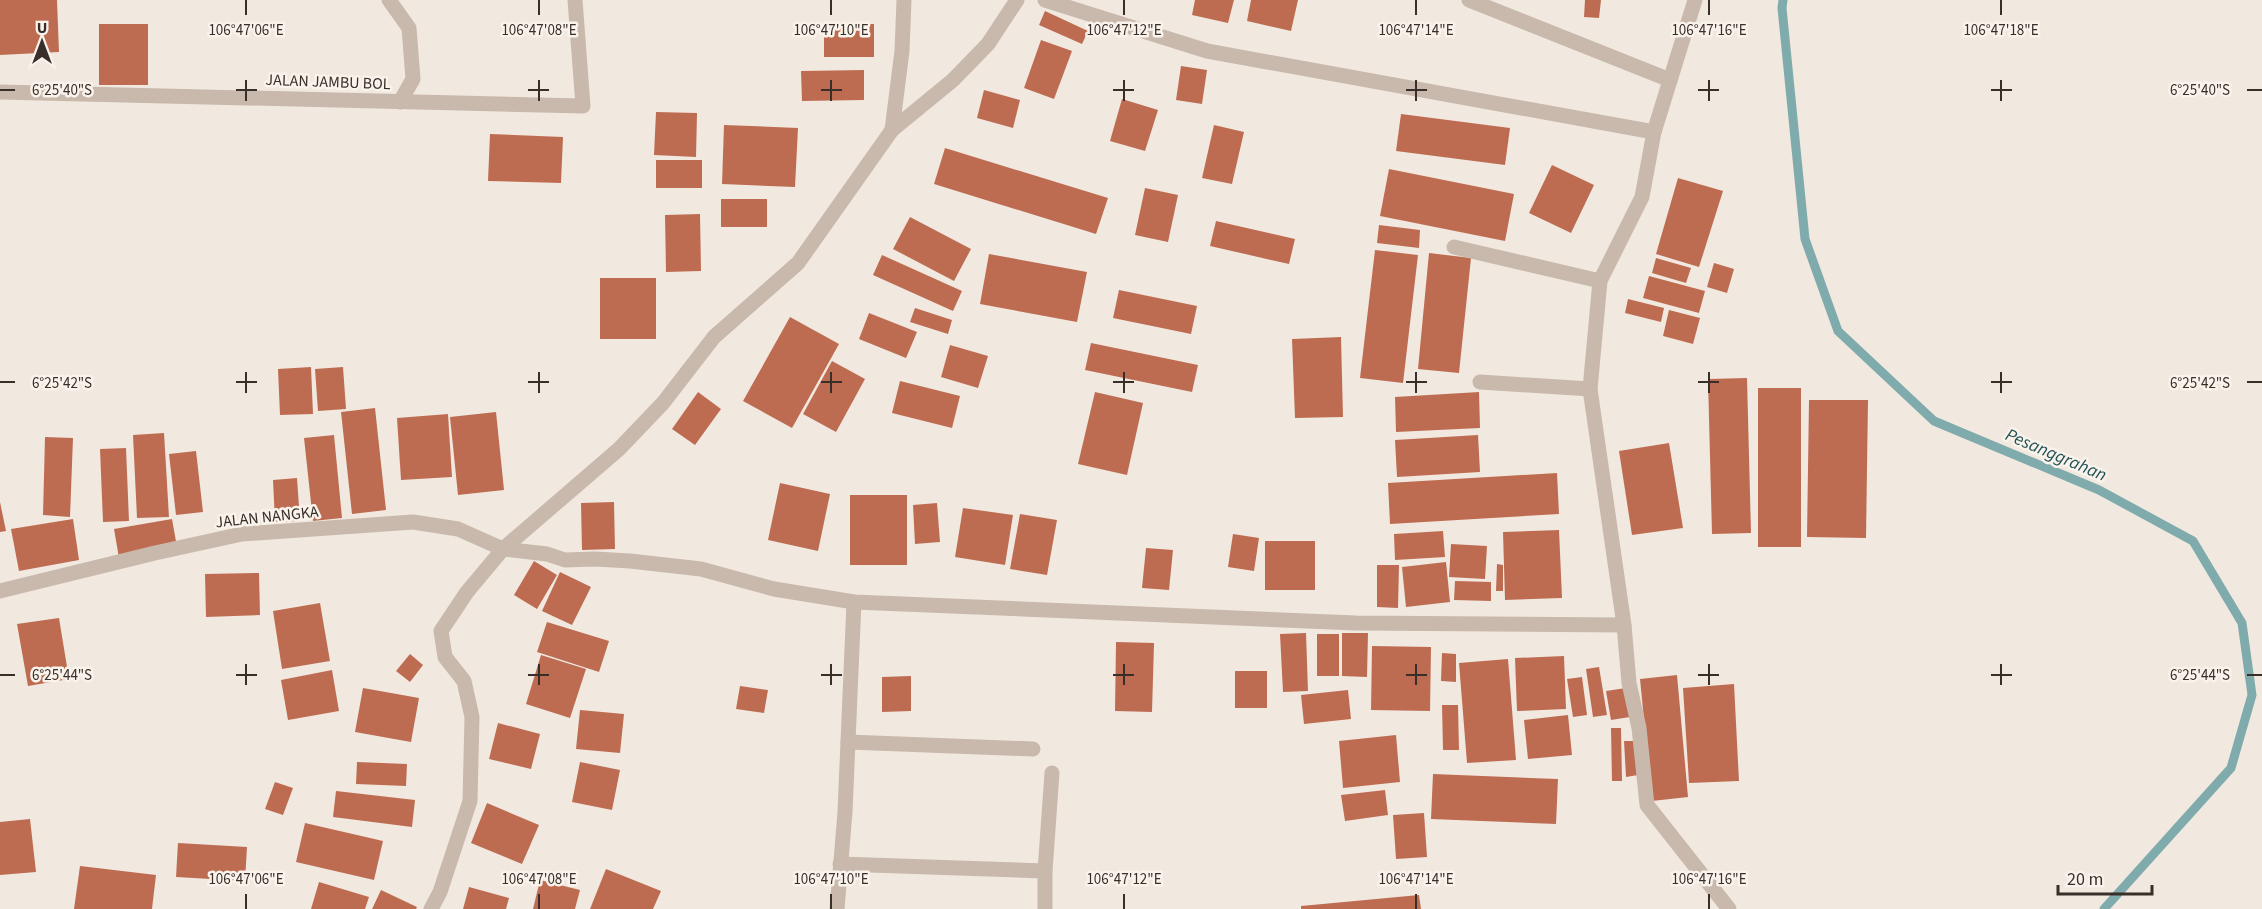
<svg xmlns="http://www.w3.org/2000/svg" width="2262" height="909" font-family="'Source Sans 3',sans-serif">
	<rect width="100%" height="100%" fill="#f1e9e0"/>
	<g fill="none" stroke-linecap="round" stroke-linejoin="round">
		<path stroke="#80abad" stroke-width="9" d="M 1783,0 L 1782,8 L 1805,239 L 1838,331 L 1934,421 L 2099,490 L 2193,541 L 2242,623 L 2252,695 L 2231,768 L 2104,909"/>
	</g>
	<g fill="#be6c51">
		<path d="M 0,0 L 57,0 L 59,52 L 0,55 Z"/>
		<path d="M 1195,0 L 1234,0 L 1228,23 L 1192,15 Z"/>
		<path d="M 1251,0 L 1298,0 L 1291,31 L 1247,21 Z"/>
		<path d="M 1585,0 L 1601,0 L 1599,18 L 1584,17 Z"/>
		<path d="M 1045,11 L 1088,31 L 1082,44 L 1039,25 Z"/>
		<rect x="99" y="24" width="49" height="61"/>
		<rect x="824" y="24" width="50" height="33"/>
		<path d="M 1041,40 L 1072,51 L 1054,99 L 1024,88 Z"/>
		<path d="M 1181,66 L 1207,70 L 1202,104 L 1176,100 Z"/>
		<path d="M 864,70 L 864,100 L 802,101 L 801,71 Z"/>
		<path d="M 984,90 L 1020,100 L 1013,128 L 977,118 Z"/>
		<path d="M 1122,99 L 1158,110 L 1145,151 L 1110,141 Z"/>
		<path d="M 656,112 L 697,113 L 696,157 L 654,155 Z"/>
		<path d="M 1401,114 L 1510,128 L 1505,165 L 1396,151 Z"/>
		<path d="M 724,125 L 798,128 L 795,187 L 722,184 Z"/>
		<path d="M 1214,125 L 1244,132 L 1232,184 L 1202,178 Z"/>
		<path d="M 490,134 L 563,137 L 561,183 L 488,181 Z"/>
		<path d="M 945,148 L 1108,198 L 1096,234 L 934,184 Z"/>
		<rect x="656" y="160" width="46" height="28"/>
		<path d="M 1552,165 L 1594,185 L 1571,233 L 1529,213 Z"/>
		<path d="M 1389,169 L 1514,194 L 1505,241 L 1380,216 Z"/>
		<path d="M 1678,178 L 1723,191 L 1699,267 L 1656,254 Z"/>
		<path d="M 1145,188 L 1178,195 L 1168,242 L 1135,235 Z"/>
		<rect x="721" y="199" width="46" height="28"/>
		<path d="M 700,214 L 701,271 L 666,272 L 665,215 Z"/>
		<path d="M 910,217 L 971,249 L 954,281 L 893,249 Z"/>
		<path d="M 1216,221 L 1295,239 L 1289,264 L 1210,246 Z"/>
		<path d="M 1379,225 L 1420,230 L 1419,248 L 1377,243 Z"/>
		<path d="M 1375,250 L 1418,255 L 1403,383 L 1360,378 Z"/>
		<path d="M 1429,253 L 1471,258 L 1459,373 L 1418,369 Z"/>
		<path d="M 989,254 L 1087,272 L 1077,322 L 980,304 Z"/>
		<path d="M 882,255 L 962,291 L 953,311 L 873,275 Z"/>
		<path d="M 1656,258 L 1691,268 L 1686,283 L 1652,273 Z"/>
		<path d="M 1714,263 L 1734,269 L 1727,293 L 1707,287 Z"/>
		<path d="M 1649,276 L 1705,291 L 1699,313 L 1643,298 Z"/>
		<rect x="600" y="278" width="56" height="61"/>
		<path d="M 1119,290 L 1197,306 L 1191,334 L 1113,318 Z"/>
		<path d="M 1628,299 L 1664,308 L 1661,322 L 1625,313 Z"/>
		<path d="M 915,308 L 952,320 L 948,334 L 910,322 Z"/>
		<path d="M 1669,310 L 1700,318 L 1693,344 L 1663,336 Z"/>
		<path d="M 869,313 L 917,332 L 906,358 L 859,339 Z"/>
		<path d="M 790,317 L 839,344 L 792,428 L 743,401 Z"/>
		<path d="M 1341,337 L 1343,417 L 1295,418 L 1292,339 Z"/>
		<path d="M 1091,343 L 1198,365 L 1192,392 L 1085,370 Z"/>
		<path d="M 950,345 L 988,356 L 978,388 L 941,377 Z"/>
		<path d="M 832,361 L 865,379 L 836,432 L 803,414 Z"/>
		<path d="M 311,367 L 313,414 L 280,415 L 278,369 Z"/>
		<path d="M 343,367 L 346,409 L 318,411 L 315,369 Z"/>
		<path d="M 1747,378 L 1751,533 L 1712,534 L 1708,379 Z"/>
		<path d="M 900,381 L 960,396 L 952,428 L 892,413 Z"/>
		<rect x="1758" y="388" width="43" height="159"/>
		<path d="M 698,392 L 721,409 L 695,445 L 672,429 Z"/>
		<path d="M 1095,392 L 1143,403 L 1127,475 L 1078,464 Z"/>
		<path d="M 1479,392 L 1480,428 L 1396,432 L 1395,397 Z"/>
		<path d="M 1809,400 L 1868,400 L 1866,538 L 1807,537 Z"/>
		<path d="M 375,408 L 386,510 L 352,514 L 341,412 Z"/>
		<path d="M 496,412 L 504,490 L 458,495 L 450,417 Z"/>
		<path d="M 448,414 L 452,477 L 401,480 L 397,418 Z"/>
		<path d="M 164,433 L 169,517 L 137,518 L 133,435 Z"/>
		<path d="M 334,435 L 342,518 L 313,521 L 304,438 Z"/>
		<path d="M 1478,435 L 1480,472 L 1397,477 L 1395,440 Z"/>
		<path d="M 45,437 L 73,438 L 70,517 L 43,515 Z"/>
		<path d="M 1669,443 L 1683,528 L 1632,535 L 1619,451 Z"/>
		<path d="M 126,448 L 129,521 L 103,522 L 100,449 Z"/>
		<path d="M 196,451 L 203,512 L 176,515 L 169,454 Z"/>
		<path d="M 1557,473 L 1559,514 L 1390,524 L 1388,483 Z"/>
		<path d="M 297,478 L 300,521 L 275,522 L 273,480 Z"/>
		<path d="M 780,483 L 830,494 L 818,551 L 768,540 Z"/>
		<rect x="850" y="495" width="57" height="70"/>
		<path d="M 0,502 L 6,531 L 0,532 Z"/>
		<path d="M 614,502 L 615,549 L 582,550 L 581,503 Z"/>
		<path d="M 937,503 L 940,542 L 915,544 L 913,505 Z"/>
		<path d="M 963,508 L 1013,515 L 1005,565 L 955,557 Z"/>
		<path d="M 1020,514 L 1057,520 L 1047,575 L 1010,569 Z"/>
		<path d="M 73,519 L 79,560 L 19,571 L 11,529 Z"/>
		<path d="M 172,519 L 177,547 L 119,558 L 114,529 Z"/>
		<path d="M 1559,530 L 1562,598 L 1505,600 L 1503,532 Z"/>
		<path d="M 1443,531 L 1445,557 L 1395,560 L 1394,534 Z"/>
		<path d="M 1233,534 L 1259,538 L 1254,571 L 1228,567 Z"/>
		<rect x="1265" y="541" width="50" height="49"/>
		<path d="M 1451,544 L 1487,546 L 1485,579 L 1449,577 Z"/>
		<path d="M 1146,548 L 1173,550 L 1169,590 L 1142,588 Z"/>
		<path d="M 534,561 L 557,575 L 537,609 L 514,595 Z"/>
		<path d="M 1446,562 L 1450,602 L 1406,607 L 1402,567 Z"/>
		<path d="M 1497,564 L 1503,565 L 1503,591 L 1496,591 Z"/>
		<path d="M 1377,565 L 1399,565 L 1398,608 L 1377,607 Z"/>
		<path d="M 560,572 L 591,587 L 572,625 L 542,611 Z"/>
		<path d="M 259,573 L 260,615 L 206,617 L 205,574 Z"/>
		<path d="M 1455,581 L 1491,582 L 1491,601 L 1454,600 Z"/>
		<path d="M 320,603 L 330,661 L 282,669 L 273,611 Z"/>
		<path d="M 59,618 L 69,679 L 28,686 L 17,624 Z"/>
		<path d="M 547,622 L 609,641 L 599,672 L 537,652 Z"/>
		<path d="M 1306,633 L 1308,691 L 1283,692 L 1280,634 Z"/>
		<path d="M 1342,633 L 1368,633 L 1367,677 L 1342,676 Z"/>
		<rect x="1317" y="634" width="22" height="42"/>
		<path d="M 1116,642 L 1154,643 L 1152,712 L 1115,711 Z"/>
		<path d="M 1372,646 L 1431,647 L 1430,711 L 1371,710 Z"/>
		<path d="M 1442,653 L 1456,654 L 1456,682 L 1441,681 Z"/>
		<path d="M 410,654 L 423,665 L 410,682 L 396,671 Z"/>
		<path d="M 541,655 L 586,669 L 570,718 L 526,704 Z"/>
		<path d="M 1564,656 L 1566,709 L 1517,711 L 1515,658 Z"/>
		<path d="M 1508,659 L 1516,760 L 1467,763 L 1459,663 Z"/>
		<path d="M 1599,667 L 1607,715 L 1593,717 L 1586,669 Z"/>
		<path d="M 332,670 L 339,711 L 288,720 L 281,680 Z"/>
		<rect x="1235" y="671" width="32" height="37"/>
		<path d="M 1677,675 L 1688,797 L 1652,801 L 1640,679 Z"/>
		<path d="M 911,676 L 911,711 L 882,712 L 882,677 Z"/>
		<path d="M 1582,677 L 1587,715 L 1573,717 L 1567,679 Z"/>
		<path d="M 1734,684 L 1739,781 L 1689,783 L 1683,688 Z"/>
		<path d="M 740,686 L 768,690 L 764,713 L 736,709 Z"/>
		<path d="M 363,688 L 419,698 L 411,742 L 355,732 Z"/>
		<path d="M 1626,688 L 1630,717 L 1611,720 L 1606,691 Z"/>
		<path d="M 1348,690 L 1351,719 L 1304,724 L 1301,695 Z"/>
		<path d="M 1442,705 L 1458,705 L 1459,750 L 1443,750 Z"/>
		<path d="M 580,710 L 624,714 L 620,753 L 576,749 Z"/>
		<path d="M 1568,715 L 1572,755 L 1528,759 L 1524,720 Z"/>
		<path d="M 498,723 L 540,734 L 531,769 L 489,759 Z"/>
		<path d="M 1611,728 L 1621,728 L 1622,781 L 1612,781 Z"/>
		<path d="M 1396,735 L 1400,782 L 1343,788 L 1339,741 Z"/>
		<path d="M 1624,741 L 1637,741 L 1638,775 L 1626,777 Z"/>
		<path d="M 357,762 L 407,764 L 406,786 L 356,784 Z"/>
		<path d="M 580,762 L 620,770 L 612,810 L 572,802 Z"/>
		<path d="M 1433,774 L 1558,779 L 1556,824 L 1431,819 Z"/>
		<path d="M 275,782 L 293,788 L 283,815 L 265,809 Z"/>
		<path d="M 1385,790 L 1388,815 L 1345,821 L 1341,795 Z"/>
		<path d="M 336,791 L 415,800 L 412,827 L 333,817 Z"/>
		<path d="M 487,803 L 539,825 L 522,864 L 471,843 Z"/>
		<path d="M 1424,813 L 1427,857 L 1396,859 L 1393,815 Z"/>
		<path d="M 30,819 L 36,872 L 0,875 L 0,822 Z"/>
		<path d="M 305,823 L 383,841 L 374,880 L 296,862 Z"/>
		<path d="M 178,843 L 247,847 L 245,881 L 176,877 Z"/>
		<path d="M 80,866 L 156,875 L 152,909 L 74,909 Z"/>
		<path d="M 606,869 L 661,891 L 653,909 L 590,909 Z"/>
		<path d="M 540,880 L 580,890 L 575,909 L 533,909 Z"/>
		<path d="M 319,882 L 369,897 L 365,909 L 311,909 Z"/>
		<path d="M 469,887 L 509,898 L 506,909 L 463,909 Z"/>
		<path d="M 381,890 L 417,907 L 416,909 L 372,909 Z"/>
		<path d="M 1419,895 L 1421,909 L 1301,909 L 1301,906 Z"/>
	</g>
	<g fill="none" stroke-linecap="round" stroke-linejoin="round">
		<g stroke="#c9b9ac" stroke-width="15">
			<path d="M 389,0 L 409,28 L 413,79 L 400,102"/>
			<path d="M 1045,0 L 1207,51 L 1654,132"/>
			<path d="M 1469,0 L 1670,80"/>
			<path d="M 1695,0 L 1654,132 L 1642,197 L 1600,281 L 1590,389 L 1624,625 L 1629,683 L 1639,728 L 1647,805 L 1729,909"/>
			<path d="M 0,92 L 583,106 L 575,0"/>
			<path d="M 892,130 L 902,51 L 904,0"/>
			<path d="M 1454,247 L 1600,281"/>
			<path d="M 1480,382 L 1590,389"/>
			<path d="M 0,591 L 155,553 L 242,534 L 413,522 L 458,529 L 503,549 L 547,554 L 565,560 L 595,559 L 630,561 L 701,569 L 774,589 L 854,602 L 1356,623 L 1624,625"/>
			<path d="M 848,742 L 1033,749"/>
			<path d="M 840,864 L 1045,871 L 1052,773"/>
			<path d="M 1045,871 L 1045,909"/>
			<path d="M 431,909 L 440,892 L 470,801 L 472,717 L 464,681 L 445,657 L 441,631 L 467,592 L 503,549 L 619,449 L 663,403 L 714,337 L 798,263 L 892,130 L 953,80 L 988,44 L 1017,0"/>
			<path d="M 837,909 L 845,812 L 854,602"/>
		</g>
	</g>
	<path fill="none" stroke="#382f2a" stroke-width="2" d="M 246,0 L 246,15M 539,0 L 539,15M 831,0 L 831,15M 1124,0 L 1124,15M 1416,0 L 1416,15M 1709,0 L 1709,15M 2001,0 L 2001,15M 246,80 L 246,101M 539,80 L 539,101M 831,80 L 831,101M 1124,80 L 1124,101M 1416,80 L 1416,101M 1709,80 L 1709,101M 2001,80 L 2001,101M 0,90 L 15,90M 236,90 L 257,90M 528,90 L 549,90M 821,90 L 842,90M 1113,90 L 1134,90M 1406,90 L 1427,90M 1698,90 L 1719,90M 1991,90 L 2012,90M 2247,90 L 2262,90M 246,372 L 246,393M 539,372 L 539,393M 831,372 L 831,393M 1124,372 L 1124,393M 1416,372 L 1416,393M 1709,372 L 1709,393M 2001,372 L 2001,393M 0,382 L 15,382M 236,382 L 257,382M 528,382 L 549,382M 821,382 L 842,382M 1113,382 L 1134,382M 1406,382 L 1427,382M 1698,382 L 1719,382M 1991,382 L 2012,382M 2247,382 L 2262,382M 246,664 L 246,685M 539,664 L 539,685M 831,664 L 831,685M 1124,664 L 1124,685M 1416,664 L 1416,685M 1709,664 L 1709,685M 2001,664 L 2001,685M 0,675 L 15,675M 236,675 L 257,675M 528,675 L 549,675M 821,675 L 842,675M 1113,675 L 1134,675M 1406,675 L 1427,675M 1698,675 L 1719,675M 1991,675 L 2012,675M 2247,675 L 2262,675M 246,894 L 246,909M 539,894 L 539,909M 831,894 L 831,909M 1124,894 L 1124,909M 1416,894 L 1416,909M 1709,894 L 1709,909"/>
	<g text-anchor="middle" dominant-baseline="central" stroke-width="5" stroke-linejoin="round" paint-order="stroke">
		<g font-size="16" fill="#382f2a" stroke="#f9f3ec">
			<text transform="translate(328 82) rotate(2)">JALAN JAMBU BOL</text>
			<text transform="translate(267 517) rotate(-6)">JALAN NANGKA</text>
		</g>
		<g font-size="18" font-style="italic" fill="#225357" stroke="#f9f3ec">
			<text transform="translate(2056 455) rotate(23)">Pesanggrahan</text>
		</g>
	</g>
	<g font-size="15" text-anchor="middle" fill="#382f2a" stroke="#f9f3ec" stroke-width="5" stroke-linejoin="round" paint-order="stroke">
		<text x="246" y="35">106°47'06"E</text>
		<text x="539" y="35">106°47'08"E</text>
		<text x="831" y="35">106°47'10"E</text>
		<text x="1124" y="35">106°47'12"E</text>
		<text x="1416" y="35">106°47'14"E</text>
		<text x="1709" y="35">106°47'16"E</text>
		<text x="2001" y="35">106°47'18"E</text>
		<text x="62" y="95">6°25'40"S</text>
		<text x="2200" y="95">6°25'40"S</text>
		<text x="62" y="388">6°25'42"S</text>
		<text x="2200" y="388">6°25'42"S</text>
		<text x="62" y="680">6°25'44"S</text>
		<text x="2200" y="680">6°25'44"S</text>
		<text x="246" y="884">106°47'06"E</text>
		<text x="539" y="884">106°47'08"E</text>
		<text x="831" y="884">106°47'10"E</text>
		<text x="1124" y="884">106°47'12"E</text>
		<text x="1416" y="884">106°47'14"E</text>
		<text x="1709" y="884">106°47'16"E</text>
	</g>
	<g transform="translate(42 42)" stroke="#f9f3ec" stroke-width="4.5" paint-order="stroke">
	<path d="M0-4.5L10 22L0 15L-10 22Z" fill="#382f2a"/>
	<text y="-9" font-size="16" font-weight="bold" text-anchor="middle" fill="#382f2a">U</text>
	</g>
	<path d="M2058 885v9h94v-9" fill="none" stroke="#382f2a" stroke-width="3"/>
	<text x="2067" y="885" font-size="18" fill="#382f2a" stroke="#f9f3ec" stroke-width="4.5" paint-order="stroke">20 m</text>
</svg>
